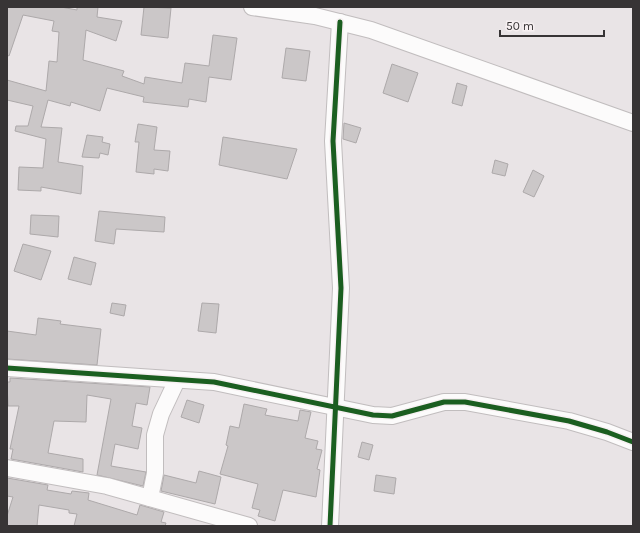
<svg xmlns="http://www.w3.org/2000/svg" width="640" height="533" font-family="Karla,sans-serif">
	<rect width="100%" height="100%" fill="#e9e4e6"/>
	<g fill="#cbc7c8" stroke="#ada9aa">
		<path d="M 7,7 L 61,7 L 77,10 L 77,7 L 98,7 L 97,17 L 122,21 L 116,41 L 86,30 L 83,60 L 124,71 L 122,76 L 144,84 L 145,77 L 182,83 L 185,63 L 209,66 L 213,35 L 237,38 L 231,80 L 209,77 L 206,102 L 189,99 L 188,107 L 143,102 L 144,97 L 107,88 L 100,111 L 71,102 L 70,106 L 48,100 L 41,127 L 62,128 L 58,162 L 83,166 L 81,194 L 41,187 L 41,191 L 18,190 L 19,167 L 43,168 L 46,139 L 15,131 L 16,126 L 28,126 L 33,106 L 7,100 L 7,80 L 46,91 L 49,61 L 57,62 L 59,32 L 52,31 L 54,21 L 23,15 L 9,56 L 7,55 Z"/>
		<path d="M 144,7 L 171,8 L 168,38 L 141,35 Z"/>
		<path d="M 286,48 L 310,51 L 306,81 L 282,78 Z"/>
		<path d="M 392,64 L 418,73 L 408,102 L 383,93 Z"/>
		<path d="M 457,83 L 467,86 L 462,106 L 452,103 Z"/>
		<path d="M 344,123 L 361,128 L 356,143 L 343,139 Z"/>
		<path d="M 138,124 L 157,127 L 154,150 L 170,151 L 168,171 L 154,169 L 154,174 L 136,172 L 139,142 L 135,142 Z"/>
		<path d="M 87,135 L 103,137 L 102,142 L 110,144 L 108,155 L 100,153 L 99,158 L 82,157 Z"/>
		<path d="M 223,137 L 297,149 L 287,179 L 219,165 Z"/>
		<path d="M 495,160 L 508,164 L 505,176 L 492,173 Z"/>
		<path d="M 533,170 L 544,176 L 534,197 L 523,192 Z"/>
		<path d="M 99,211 L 165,217 L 164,232 L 116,229 L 114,244 L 95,241 Z"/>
		<path d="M 31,215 L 59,216 L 58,237 L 30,234 Z"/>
		<path d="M 23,244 L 51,251 L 41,280 L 14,271 Z"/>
		<path d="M 74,257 L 96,263 L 91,285 L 68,279 Z"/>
		<path d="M 112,303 L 126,305 L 124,316 L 110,313 Z"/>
		<path d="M 202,303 L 219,304 L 216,333 L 198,331 Z"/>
		<path d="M 38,318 L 61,321 L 60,324 L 101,329 L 97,365 L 7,359 L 7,331 L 36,335 Z"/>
		<path d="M 10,378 L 150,387 L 147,405 L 136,403 L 132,426 L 142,428 L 138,449 L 115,444 L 111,466 L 146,472 L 143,486 L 97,475 L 111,399 L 87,395 L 86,422 L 54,421 L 48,453 L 83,459 L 83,472 L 11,459 L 13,449 L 10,449 L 19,406 L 8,406 L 7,382 L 10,382 Z"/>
		<path d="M 187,400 L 204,405 L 199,423 L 181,417 Z"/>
		<path d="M 244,404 L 267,409 L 265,415 L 298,421 L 300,410 L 311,412 L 305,438 L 318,441 L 316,449 L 322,450 L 317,469 L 320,470 L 316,497 L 283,490 L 275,521 L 258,516 L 260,510 L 252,508 L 258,484 L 220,474 L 228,446 L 226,445 L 230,426 L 239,428 Z"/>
		<path d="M 362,442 L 373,445 L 369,460 L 358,457 Z"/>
		<path d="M 199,471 L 221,477 L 215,504 L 161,491 L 164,475 L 196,483 Z"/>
		<path d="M 376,475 L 396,478 L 394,494 L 374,491 Z"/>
		<path d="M 7,478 L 48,485 L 47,490 L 71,494 L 72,491 L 89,493 L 88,500 L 137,515 L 140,505 L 164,512 L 161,522 L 166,523 L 165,526 L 74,526 L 77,514 L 69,513 L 69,510 L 39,505 L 37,526 L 7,526 L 7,516 L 13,497 L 7,496 Z"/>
	</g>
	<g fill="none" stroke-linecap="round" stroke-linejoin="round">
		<defs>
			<g id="minor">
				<path d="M 252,7 L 315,16 L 371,30 L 633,123"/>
				<path d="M 7,368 L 214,382 L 373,415 L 392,416 L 444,402 L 465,402 L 569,421 L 607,432 L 633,442"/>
				<path d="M 7,468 L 107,486 L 249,526"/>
				<path d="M 150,498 L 155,473 L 155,435 L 161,414 L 177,380"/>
				<path d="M 330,526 L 341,288 L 333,141 L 340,22"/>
			</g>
		</defs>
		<use href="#minor" stroke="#c1bdbe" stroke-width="18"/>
		<use href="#minor" stroke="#fcfbfb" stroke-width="16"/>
		<defs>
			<g id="cycleway">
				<path d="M 7,368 L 214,382 L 373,415 L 392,416 L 444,402 L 465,402 L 569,421 L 607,432 L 633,442"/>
				<path d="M 330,526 L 341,288 L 333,141 L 340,22"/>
			</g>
		</defs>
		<use href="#cycleway" stroke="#f7f0f2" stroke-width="8"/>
		<use href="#cycleway" stroke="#1b5e20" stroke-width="5"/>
	</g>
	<rect width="640" height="533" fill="none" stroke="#373435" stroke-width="16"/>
	<path d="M500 30v6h104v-6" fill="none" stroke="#373435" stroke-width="2"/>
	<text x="506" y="30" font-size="12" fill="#373435" stroke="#f7f0f2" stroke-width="3" paint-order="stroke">50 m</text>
</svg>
